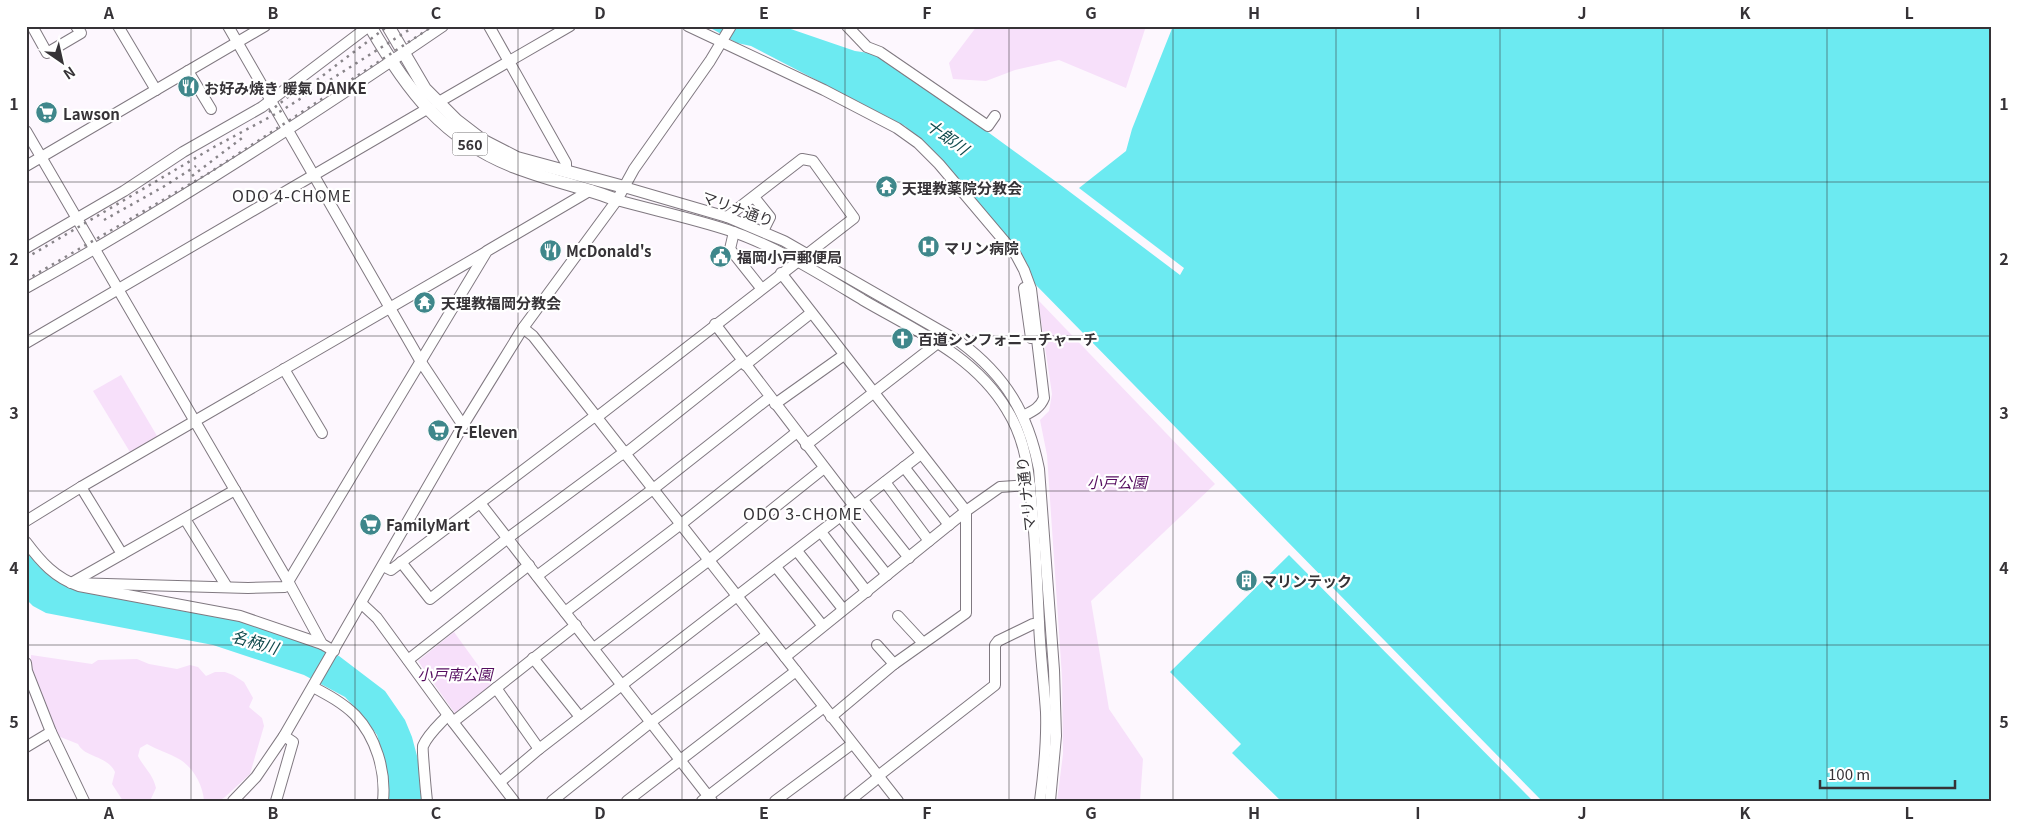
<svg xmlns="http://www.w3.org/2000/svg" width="2018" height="827" font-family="Georgia,'Noto Sans JP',serif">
	<rect width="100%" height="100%" fill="#fdf7fe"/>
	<g fill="#f7e0fa">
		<path d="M 977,26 L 1146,26 L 1126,88 L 1059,60 L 1015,70 L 986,81 L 953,79 L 949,63 Z"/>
		<path d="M 1038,300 L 1215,484 L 1091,601 L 1109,709 L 1143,759 L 1140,801 L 1057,801 L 1063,754 L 1062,677 L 1047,455 L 1040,420 L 1049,411 L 1052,394 Z"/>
		<path d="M 121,375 L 160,441 L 133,457 L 93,391 Z"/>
		<path d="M 454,632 L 493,686 L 456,715 L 418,661 Z"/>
		<path d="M 31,655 L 92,664 L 98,660 L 137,659 L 149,664 L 177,669 L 190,665 L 198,667 L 206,676 L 215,672 L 225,672 L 233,675 L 244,682 L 253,698 L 249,707 L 262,718 L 264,726 L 250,774 L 225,797 L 219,801 L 204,801 C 203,785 193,767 179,759 C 169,753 157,750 147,744 L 140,748 L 138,756 C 144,768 153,774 156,788 L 150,801 L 123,801 L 112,784 L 115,772 C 107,755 85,758 78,744 L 58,736 L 31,672 Z"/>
	</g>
	<g fill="#6ceaf1">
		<path d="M 707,26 L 782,26 L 855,51 L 876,54 L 937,95 L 1062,186 L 1180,275 L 1184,268 L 1079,188 L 1126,151 L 1132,129 L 1173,26 L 1992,26 L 1992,801 L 1542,801 L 1033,282 L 1027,263 L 938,155 L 905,126 L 751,46 L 737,43 Z"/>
		<path d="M 26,549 L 34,561 L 70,588 L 222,616 L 321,646 L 339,656 L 385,691 L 405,720 L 412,737 L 421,771 L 423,801 L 388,801 L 388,784 L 385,761 L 377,735 L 364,717 L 345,697 L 304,675 L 213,645 L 46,613 L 33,606 L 26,599 Z"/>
		<path d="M 1289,555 L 1533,801 L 1281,801 L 1232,753 L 1241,744 L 1170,672 Z"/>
	</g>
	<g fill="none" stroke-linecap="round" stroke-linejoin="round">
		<defs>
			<g id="minor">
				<path d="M 32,26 L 47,53 L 81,33 L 76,26"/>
				<path d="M 118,26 L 156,90"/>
				<path d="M 228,26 L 421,362 L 460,421 L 465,422"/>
				<path d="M 489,26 L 566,163 L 566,171"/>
				<path d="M 688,26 L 824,90 L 897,128 L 918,143 L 939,164 L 1016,255 L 1024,270 L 1031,289 L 1044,398 C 1040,408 1033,411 1023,416"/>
				<path d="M 847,26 L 867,47 L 880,52 L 988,126 L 995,116"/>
				<path d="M 188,71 L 211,109"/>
				<path d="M 437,103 L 570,26"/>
				<path d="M 26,131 L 289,583 L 322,644 L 334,651"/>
				<path d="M 26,166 L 265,26"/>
				<path d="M 624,187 L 727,217 L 784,241 L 960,342 C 1006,376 1028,414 1039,469 L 1054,670 L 1056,736 L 1050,801"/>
				<path d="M 754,197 L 770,217 L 763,231"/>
				<path d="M 617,200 C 653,210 691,218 728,230 C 776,246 820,274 863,300 C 916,331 974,355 1007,410 C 1026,440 1029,473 1032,508 C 1036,546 1037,584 1039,622 C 1040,652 1044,682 1046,712 C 1047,741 1044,771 1040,801"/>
				<path d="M 734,232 L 730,249 L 761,288"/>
				<path d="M 26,248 L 124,191 L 183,152 L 262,107 L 369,26"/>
				<path d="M 781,273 L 966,511 L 966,613 L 894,664 L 831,717"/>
				<path d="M 26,288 C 170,208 307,119 443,26"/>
				<path d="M 1024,288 L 1031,338"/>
				<path d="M 715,324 L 854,506"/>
				<path d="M 523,328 L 533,336 L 898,801"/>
				<path d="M 26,343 L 427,109"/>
				<path d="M 745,365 L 811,313"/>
				<path d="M 284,369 L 322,433"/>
				<path d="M 775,404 L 844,355"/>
				<path d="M 806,445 L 939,342"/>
				<path d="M 904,467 L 949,525"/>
				<path d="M 885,482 L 929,541"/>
				<path d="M 81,487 L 122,554"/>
				<path d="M 863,500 L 909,558"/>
				<path d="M 480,503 L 712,801"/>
				<path d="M 841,517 L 887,575"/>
				<path d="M 185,519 L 227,587"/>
				<path d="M 26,521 L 81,487 L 486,252"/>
				<path d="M 821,532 L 867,592"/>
				<path d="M 26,542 C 41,562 55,578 79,586 L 240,616 L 322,644"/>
				<path d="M 797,551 L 843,609"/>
				<path d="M 401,562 L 430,599 L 508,538 L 619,456 L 630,450 L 742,361"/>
				<path d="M 383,566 L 391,570 L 591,419 L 601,414 L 854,218 L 813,161 L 802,159 L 727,217"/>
				<path d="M 776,567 L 822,625"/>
				<path d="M 537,576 L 657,486 L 770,397"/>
				<path d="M 73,582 L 235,490"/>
				<path d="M 71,583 L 248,588 L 285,587 L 487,251 L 591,190"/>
				<path d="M 362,604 L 377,618 L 453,722 L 514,801"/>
				<path d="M 565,612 L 685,521 L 797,432"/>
				<path d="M 898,616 L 923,643"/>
				<path d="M 877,645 L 894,664"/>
				<path d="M 594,648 L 704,564 L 824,468"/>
				<path d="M 785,657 L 966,511 L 1000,487 L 1030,485"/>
				<path d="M 533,658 L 580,717"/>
				<path d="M 408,660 L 529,565"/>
				<path d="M 26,663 L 27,671 L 51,732 L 84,801"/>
				<path d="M 313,687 C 328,695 343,703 355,715 C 376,737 386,771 383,801"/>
				<path d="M 496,688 L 539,749"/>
				<path d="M 453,722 L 576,625"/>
				<path d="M 26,747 L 51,732"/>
				<path d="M 500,782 L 539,749 L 921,454"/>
				<path d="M 233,801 L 256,777 L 284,736 L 465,422 L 502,362 L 523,328 L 617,200 L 634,169 L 710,61 L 731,26"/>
				<path d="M 276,801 L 293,742 L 284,736"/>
				<path d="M 427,801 C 426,792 422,749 423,746 C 428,734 440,724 448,715"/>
				<path d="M 552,801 L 651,722 L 767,635"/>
				<path d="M 627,801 L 796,671"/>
				<path d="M 702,801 L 824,707"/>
				<path d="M 775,801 L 852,744"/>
				<path d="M 849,801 L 874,781 L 882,773 L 995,685 L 995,645 L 998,641 L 1033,624 L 1039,624"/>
			</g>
			<g id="major">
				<path d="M 370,26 C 407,90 443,139 515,167 C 548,180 583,187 617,200"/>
				<path d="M 388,26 L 425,89 L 456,120 L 482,140 L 517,158 L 624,187"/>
			</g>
		</defs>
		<use href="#minor" stroke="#807981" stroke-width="12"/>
		<use href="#major" stroke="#807981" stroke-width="14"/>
		<use href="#minor" stroke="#fff" stroke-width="10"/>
		<use href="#major" stroke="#fff" stroke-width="12"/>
		<g stroke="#888489" stroke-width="2.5" stroke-dasharray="2.5 5" stroke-linecap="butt">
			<path d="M 305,89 L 388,26"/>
			<path d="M 269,112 L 308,81"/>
			<path d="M 192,176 L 242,138"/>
			<path d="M 104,220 L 163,187 L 196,166"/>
			<path d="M 26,258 L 214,147 L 281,111 L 415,26"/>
			<path d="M 26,280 L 209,173 L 433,26"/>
		</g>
	</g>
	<path fill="none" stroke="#363337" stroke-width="1" stroke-opacity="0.55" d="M 191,26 L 191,801M 355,26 L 355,801M 518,26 L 518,801M 682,26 L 682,801M 845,26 L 845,801M 1009,26 L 1009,801M 1173,26 L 1173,801M 1336,26 L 1336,801M 1500,26 L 1500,801M 1663,26 L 1663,801M 1827,26 L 1827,801M 26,182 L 1992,182M 26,336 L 1992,336M 26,491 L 1992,491M 26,645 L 1992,645"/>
	<defs>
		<symbol id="restaurant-disc" viewBox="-11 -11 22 22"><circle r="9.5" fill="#3f878b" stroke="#fff"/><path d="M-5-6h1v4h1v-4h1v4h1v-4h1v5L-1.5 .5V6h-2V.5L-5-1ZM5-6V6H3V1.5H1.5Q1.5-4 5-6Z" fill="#fff"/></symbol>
		<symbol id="supermarket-disc" viewBox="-11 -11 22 22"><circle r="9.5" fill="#3f878b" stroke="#fff"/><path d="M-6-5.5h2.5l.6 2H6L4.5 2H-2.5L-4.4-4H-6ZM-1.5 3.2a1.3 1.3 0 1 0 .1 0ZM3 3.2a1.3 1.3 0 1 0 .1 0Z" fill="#fff"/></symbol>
		<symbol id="temple-disc" viewBox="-11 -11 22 22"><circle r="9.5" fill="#3f878b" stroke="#fff"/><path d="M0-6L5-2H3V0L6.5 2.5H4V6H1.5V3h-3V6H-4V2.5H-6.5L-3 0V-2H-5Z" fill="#fff"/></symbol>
		<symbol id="hospital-disc" viewBox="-11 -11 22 22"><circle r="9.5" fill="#3f878b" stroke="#fff"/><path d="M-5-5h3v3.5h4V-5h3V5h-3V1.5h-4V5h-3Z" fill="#fff"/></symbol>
		<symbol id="civic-disc" viewBox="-11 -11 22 22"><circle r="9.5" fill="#3f878b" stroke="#fff"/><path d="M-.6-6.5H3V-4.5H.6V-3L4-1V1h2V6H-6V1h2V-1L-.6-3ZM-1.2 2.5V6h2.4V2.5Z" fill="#fff"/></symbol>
		<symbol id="church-disc" viewBox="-11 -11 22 22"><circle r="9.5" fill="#3f878b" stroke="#fff"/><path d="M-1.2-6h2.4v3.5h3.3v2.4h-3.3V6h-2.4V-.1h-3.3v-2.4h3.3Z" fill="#fff"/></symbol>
		<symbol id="building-disc" viewBox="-11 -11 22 22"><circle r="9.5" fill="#3f878b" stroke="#fff"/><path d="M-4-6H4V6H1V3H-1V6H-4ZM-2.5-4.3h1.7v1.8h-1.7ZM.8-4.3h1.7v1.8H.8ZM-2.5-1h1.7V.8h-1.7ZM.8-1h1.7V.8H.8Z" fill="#fff"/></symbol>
	</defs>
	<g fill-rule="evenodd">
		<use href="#restaurant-disc" x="176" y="74" width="25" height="25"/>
		<use href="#supermarket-disc" x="34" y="100" width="25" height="25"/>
		<use href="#temple-disc" x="874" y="174" width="25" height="25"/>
		<use href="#hospital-disc" x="916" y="234" width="25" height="25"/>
		<use href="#restaurant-disc" x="538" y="238" width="25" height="25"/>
		<use href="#civic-disc" x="708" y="244" width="25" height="25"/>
		<use href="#temple-disc" x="412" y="290" width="25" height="25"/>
		<use href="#church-disc" x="890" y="326" width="25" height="25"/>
		<use href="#supermarket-disc" x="426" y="418" width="25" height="25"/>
		<use href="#supermarket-disc" x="358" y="512" width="25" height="25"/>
		<use href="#building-disc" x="1234" y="568" width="25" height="25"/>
	</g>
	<g text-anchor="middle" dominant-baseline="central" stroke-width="4.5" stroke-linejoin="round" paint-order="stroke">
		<rect fill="#fff" stroke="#727073" stroke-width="1" x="452.5" y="132.5" width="35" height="23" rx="4"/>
		<g font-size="14" font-weight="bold" fill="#363337">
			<text x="470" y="144">560</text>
		</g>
		<g font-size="15" font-weight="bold" fill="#363337" stroke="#fff" text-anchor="start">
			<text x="204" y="87">お好み焼き 暖氣 DANKE</text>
			<text x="63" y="113">Lawson</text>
			<text x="902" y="187">天理教薬院分教会</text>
			<text x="944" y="247">マリン病院</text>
			<text x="566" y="250">McDonald's</text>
			<text x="737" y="256">福岡小戸郵便局</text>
			<text x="441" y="302">天理教福岡分教会</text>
			<text x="918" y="338">百道シンフォニーチャーチ</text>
			<text x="454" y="431">7-Eleven</text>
			<text x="386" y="524">FamilyMart</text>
			<text x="1262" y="580">マリンテック</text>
		</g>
		<g font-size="15" fill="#363337" stroke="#fff">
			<text transform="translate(738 208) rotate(20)">マリナ通り</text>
			<text transform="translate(1025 494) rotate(-96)">マリナ通り</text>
		</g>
		<g font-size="15" font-style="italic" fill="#540b5e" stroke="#fff">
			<text x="1117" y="481">小戸公園</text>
			<text x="455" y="673">小戸南公園</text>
		</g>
		<g font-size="16" font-style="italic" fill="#104a4d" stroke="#fff">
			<text transform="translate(948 136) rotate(36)">十郎川</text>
			<text transform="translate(255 641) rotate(16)">名柄川</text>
		</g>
		<g font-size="16" letter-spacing="1" fill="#363337" stroke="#fff">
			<text x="292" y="195">ODO 4-CHOME</text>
			<text x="803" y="513">ODO 3-CHOME</text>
		</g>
	</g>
	<rect width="2018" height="827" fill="none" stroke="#ffffff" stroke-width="55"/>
	<g transform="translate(62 62) rotate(146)" stroke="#ffffff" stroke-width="4" paint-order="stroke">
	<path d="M0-4L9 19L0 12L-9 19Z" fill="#363337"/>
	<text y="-8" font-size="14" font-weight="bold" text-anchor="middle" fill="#363337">N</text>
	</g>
	<path d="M1820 780v8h135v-8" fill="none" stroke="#363337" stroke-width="2.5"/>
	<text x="1828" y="780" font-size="15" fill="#363337" stroke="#ffffff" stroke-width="4" paint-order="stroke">100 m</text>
	<rect x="28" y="28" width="1962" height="772" fill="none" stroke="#363337" stroke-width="2"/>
	<g font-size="16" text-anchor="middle" font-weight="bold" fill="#363337">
		<text x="109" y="19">A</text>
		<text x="273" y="19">B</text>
		<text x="436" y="19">C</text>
		<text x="600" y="19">D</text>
		<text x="764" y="19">E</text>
		<text x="927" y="19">F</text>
		<text x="1091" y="19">G</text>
		<text x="1254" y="19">H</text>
		<text x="1418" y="19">I</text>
		<text x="1582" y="19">J</text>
		<text x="1745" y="19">K</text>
		<text x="1909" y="19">L</text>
		<text x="14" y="110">1</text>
		<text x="2004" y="110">1</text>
		<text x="14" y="265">2</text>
		<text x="2004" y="265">2</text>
		<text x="14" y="419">3</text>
		<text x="2004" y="419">3</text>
		<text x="14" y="574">4</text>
		<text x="2004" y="574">4</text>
		<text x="14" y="728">5</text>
		<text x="2004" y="728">5</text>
		<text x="109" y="819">A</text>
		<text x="273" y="819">B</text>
		<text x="436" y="819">C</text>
		<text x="600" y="819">D</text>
		<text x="764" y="819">E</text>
		<text x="927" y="819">F</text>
		<text x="1091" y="819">G</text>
		<text x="1254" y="819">H</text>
		<text x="1418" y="819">I</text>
		<text x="1582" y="819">J</text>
		<text x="1745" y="819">K</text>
		<text x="1909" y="819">L</text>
	</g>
</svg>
